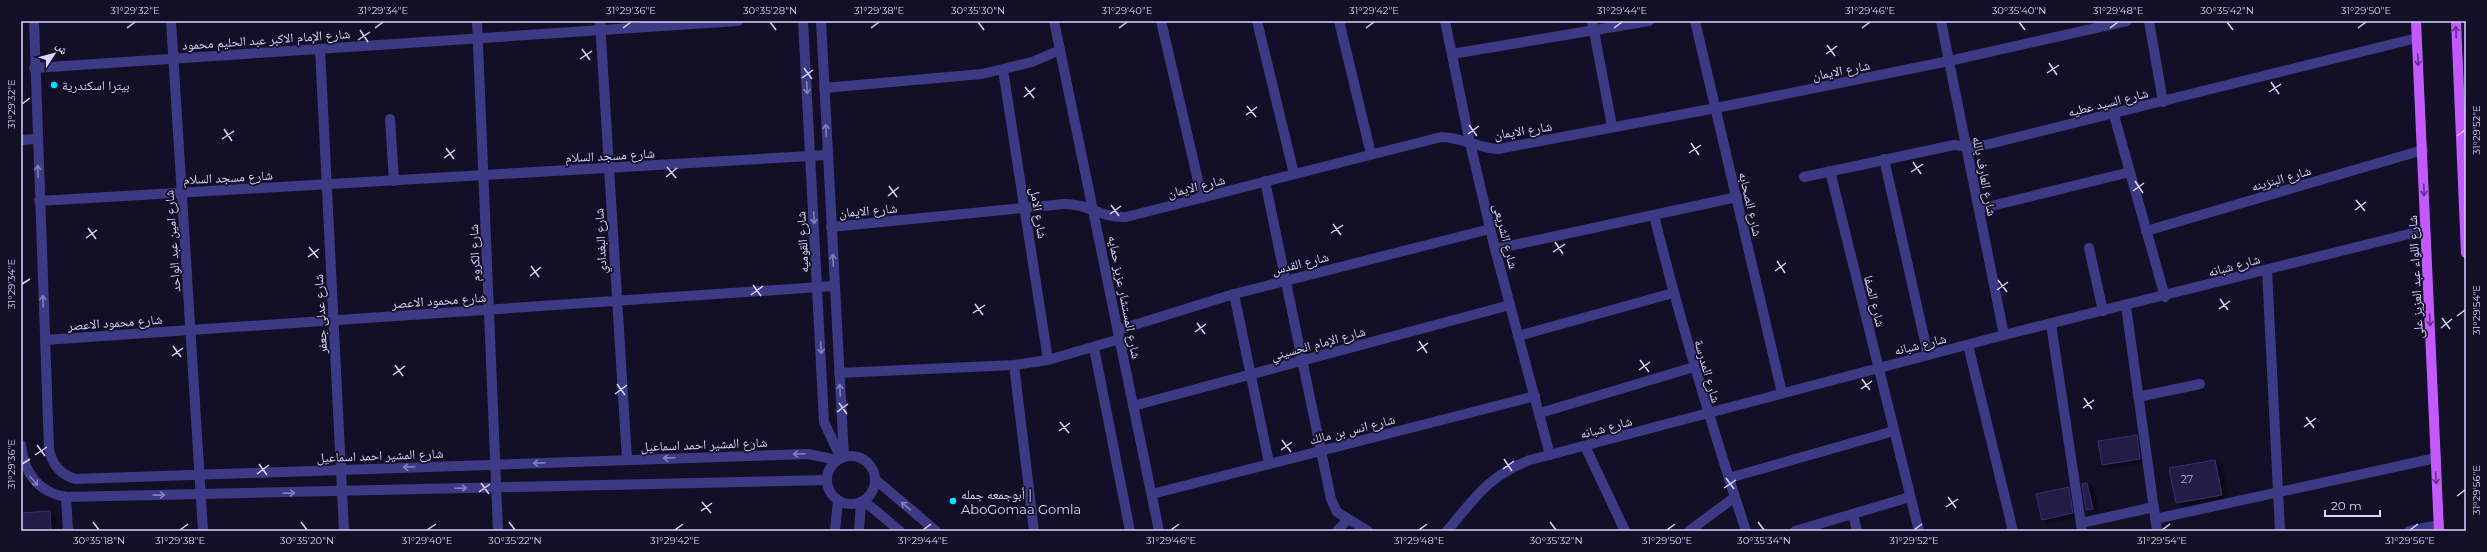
<svg xmlns="http://www.w3.org/2000/svg" width="2487" height="552" font-family="Montserrat,'Noto Naskh Arabic',sans-serif">
	<defs>
		<filter id="shadow"><feDropShadow dx="4.5" dy="2.5" stdDeviation="2" flood-color="#0009"/></filter>
	</defs>
	<rect width="100%" height="100%" fill="#130f26"/>
	<g fill="#241b47" stroke="#3b2d73" filter="url(#shadow)">
		<path d="M 2137,435 L 2140,459 L 2102,465 L 2098,441 Z"/>
		<path d="M 2215,460 L 2222,495 L 2176,503 L 2169,468 Z"/>
		<path d="M 2087,483 L 2093,509 L 2086,510 L 2082,484 Z"/>
		<path d="M 2069,487 L 2073,513 L 2042,520 L 2036,494 Z"/>
		<path d="M 50,511 L 51,531 L 21,531 L 21,513 Z"/>
	</g>
	<g fill="none" stroke-linecap="round" stroke-linejoin="round">
		<g stroke="#3d3a85" stroke-width="10">
			<path d="M 171,21 L 203,531"/>
			<path d="M 477,21 L 498,531"/>
			<path d="M 600,21 L 627,460"/>
			<path d="M 803,21 L 824,422 L 841,458"/>
			<path d="M 821,21 L 844,457"/>
			<path d="M 1054,21 L 1159,531"/>
			<path d="M 1161,21 L 1202,198"/>
			<path d="M 1257,21 L 1294,174"/>
			<path d="M 1339,21 L 1371,154"/>
			<path d="M 1445,21 L 1470,143 L 1495,249 L 1550,455"/>
			<path d="M 1592,21 L 1612,126"/>
			<path d="M 1695,21 L 1782,393"/>
			<path d="M 1941,21 L 2004,335"/>
			<path d="M 2149,21 L 2163,102"/>
			<path d="M 320,49 L 344,531"/>
			<path d="M 1452,54 L 1649,21"/>
			<path d="M 34,68 L 738,21"/>
			<path d="M 1003,70 L 1048,360"/>
			<path d="M 824,88 L 982,74 L 1032,62 L 1060,50"/>
			<path d="M 2114,115 L 2165,297"/>
			<path d="M 390,119 L 394,181"/>
			<path d="M 1884,159 L 1928,355"/>
			<path d="M 1830,171 L 1919,531"/>
			<path d="M 1804,177 L 1954,145 L 1972,147 L 1985,145 L 2417,38"/>
			<path d="M 1265,181 L 1331,499 L 1337,512 L 1368,531"/>
			<path d="M 39,201 L 827,155"/>
			<path d="M 1979,209 L 2130,172"/>
			<path d="M 1654,215 C 1680,322 1712,427 1746,531"/>
			<path d="M 831,227 L 1063,204 C 1087,203 1100,218 1126,217 L 1441,137 C 1461,137 1478,148 1498,149 L 1716,108 L 1949,61 L 2127,21"/>
			<path d="M 2146,231 L 2423,150"/>
			<path d="M 2089,248 L 2103,311"/>
			<path d="M 1495,249 L 1737,197"/>
			<path d="M 2267,270 L 2280,531"/>
			<path d="M 1234,294 L 1269,463"/>
			<path d="M 2126,306 L 2157,531"/>
			<path d="M 2051,324 L 2082,531"/>
			<path d="M 1118,330 L 1234,294 L 1490,229"/>
			<path d="M 1518,336 L 1673,293"/>
			<path d="M 45,340 L 834,286"/>
			<path d="M 1968,345 L 2013,531"/>
			<path d="M 1094,348 L 1130,531"/>
			<path d="M 1014,365 L 1034,531"/>
			<path d="M 839,373 L 1014,365 L 1048,360 L 1120,339"/>
			<path d="M 2138,397 L 2200,384"/>
			<path d="M 1133,406 L 1510,305"/>
			<path d="M 1540,413 L 1694,367"/>
			<path d="M 1585,446 L 1625,531"/>
			<path d="M 1729,478 L 1894,431"/>
			<path d="M 1152,494 L 1535,396"/>
			<path d="M 66,497 L 68,531"/>
			<path d="M 1853,514 L 1857,531"/>
			<path d="M 2155,519 L 2436,458"/>
			<path d="M 2081,523 L 2154,507"/>
			<path d="M 835,531 L 838,500"/>
			<path d="M 859,531 L 861,503"/>
			<path d="M 1337,531 L 1347,520"/>
			<path d="M 1447,531 C 1474,499 1489,475 1530,460 L 2004,335 L 2425,230"/>
			<path d="M 1689,531 L 1735,497"/>
			<path d="M 1795,531 L 1910,497"/>
			<path d="M 2409,531 L 2439,525"/>
		</g>
		<g stroke="#3d3a85" stroke-width="10">
			<path d="M 34,21 L 49,449 C 52,465 60,474 75,479 L 808,454 L 837,460"/>
			<path d="M 21,140 L 36,139"/>
			<path d="M 21,445 C 24,473 38,492 66,497 L 827,480"/>
			<circle cx="851" cy="480" r="24"/>
			<path d="M 876,480 L 936,531"/>
			<path d="M 864,501 L 900,531"/>
		</g>
		<g stroke="#c25bff" stroke-width="10">
			<path d="M 2416,21 L 2439,531"/>
			<path d="M 2456,21 L 2466,253"/>
		</g>
	</g>
	<defs><path id="oneway-shaft" d="M-6 0H5M1.5-3L5.5 0L1.5 3" fill="none" stroke-width="1.6" stroke-linecap="round" stroke-linejoin="round"/></defs>
	<g stroke="#623188">
		<use href="#oneway-shaft" transform="translate(2456 32) rotate(-92)"/>
		<use href="#oneway-shaft" transform="translate(2418 60) rotate(88)"/>
		<use href="#oneway-shaft" transform="translate(2424 190) rotate(88)"/>
		<use href="#oneway-shaft" transform="translate(2430 320) rotate(87)"/>
		<use href="#oneway-shaft" transform="translate(2436 478) rotate(87)"/>
	</g>
	<g stroke="#837fbc">
		<use href="#oneway-shaft" transform="translate(807 88) rotate(87)"/>
		<use href="#oneway-shaft" transform="translate(826 130) rotate(-93)"/>
		<use href="#oneway-shaft" transform="translate(38 171) rotate(-92)"/>
		<use href="#oneway-shaft" transform="translate(814 218) rotate(87)"/>
		<use href="#oneway-shaft" transform="translate(833 260) rotate(-93)"/>
		<use href="#oneway-shaft" transform="translate(43 301) rotate(-92)"/>
		<use href="#oneway-shaft" transform="translate(821 348) rotate(87)"/>
		<use href="#oneway-shaft" transform="translate(840 390) rotate(-93)"/>
		<use href="#oneway-shaft" transform="translate(799 454) rotate(178)"/>
		<use href="#oneway-shaft" transform="translate(669 458) rotate(178)"/>
		<use href="#oneway-shaft" transform="translate(539 463) rotate(178)"/>
		<use href="#oneway-shaft" transform="translate(409 467) rotate(178)"/>
		<use href="#oneway-shaft" transform="translate(34 481) rotate(49)"/>
		<use href="#oneway-shaft" transform="translate(461 488) rotate(-2)"/>
		<use href="#oneway-shaft" transform="translate(289 493) rotate(-1)"/>
		<use href="#oneway-shaft" transform="translate(159 495) rotate(-1)"/>
		<use href="#oneway-shaft" transform="translate(906 506) rotate(-140)"/>
	</g>
	<path fill="none" stroke="#d9d4ff" stroke-width="1.5" d="M 770,22 L 776,30M 978,22 L 984,30M 2019,22 L 2025,30M 2227,22 L 2233,30M 127,28 L 135,22M 375,28 L 383,22M 623,28 L 631,22M 871,28 L 879,22M 1119,28 L 1127,22M 1366,28 L 1374,22M 1614,28 L 1622,22M 1862,28 L 1870,22M 2110,28 L 2118,22M 2358,28 L 2366,22M 360,30 L 368,42M 358,40 L 370,32M 1827,45 L 1835,56M 582,49 L 590,60M 1826,54 L 1837,46M 580,59 L 592,51M 2049,63 L 2057,75M 804,68 L 812,79M 2047,73 L 2059,65M 802,78 L 813,70M 2271,82 L 2279,94M 1025,87 L 1034,98M 2269,92 L 2281,84M 1024,97 L 1035,88M 22,104 L 30,98M 1247,106 L 1256,117M 1246,115 L 1257,107M 1469,125 L 1477,136M 224,129 L 232,141M 1468,134 L 1479,126M 2457,136 L 2465,130M 222,139 L 234,131M 1691,143 L 1699,155M 446,148 L 454,159M 1689,153 L 1701,145M 444,158 L 455,150M 1913,162 L 1921,174M 667,167 L 676,178M 1911,172 L 1923,164M 666,177 L 677,168M 2135,181 L 2143,193M 889,186 L 897,197M 2133,191 L 2144,183M 888,196 L 899,187M 2356,200 L 2365,211M 1111,205 L 1119,216M 2355,210 L 2366,202M 1110,214 L 1121,206M 1333,224 L 1341,235M 88,228 L 96,239M 1331,233 L 1343,225M 86,238 L 97,230M 1555,242 L 1563,254M 309,247 L 318,258M 1553,252 L 1565,244M 308,257 L 319,249M 1777,261 L 1785,273M 531,266 L 539,277M 1775,271 L 1786,263M 530,276 L 541,267M 1998,280 L 2007,292M 22,284 L 30,279M 753,285 L 761,296M 1997,290 L 2008,282M 751,295 L 763,286M 2220,299 L 2228,310M 975,304 L 983,315M 2219,309 L 2230,301M 973,313 L 985,305M 2457,316 L 2465,310M 2442,318 L 2450,329M 1197,323 L 1205,334M 2441,328 L 2452,319M 1195,332 L 1206,324M 1419,341 L 1427,353M 173,346 L 181,357M 1417,351 L 1428,343M 172,356 L 183,348M 1640,360 L 1649,372M 395,365 L 403,376M 1639,370 L 1650,362M 393,375 L 405,366M 1862,379 L 1870,390M 617,384 L 625,395M 1861,389 L 1872,381M 615,394 L 627,385M 2084,398 L 2092,409M 839,403 L 847,414M 2083,408 L 2094,400M 837,412 L 848,404M 2306,417 L 2314,428M 1060,422 L 1069,433M 2304,427 L 2316,418M 1059,431 L 1070,423M 1282,440 L 1291,452M 37,445 L 45,456M 1281,450 L 1292,442M 35,455 L 47,447M 1504,459 L 1512,471M 22,464 L 30,459M 259,464 L 267,475M 1503,469 L 1514,461M 257,474 L 269,465M 1726,478 L 1734,489M 481,483 L 489,494M 1724,488 L 1736,480M 479,492 L 490,484M 2457,496 L 2465,490M 1948,497 L 1956,508M 702,502 L 711,513M 1946,507 L 1958,499M 701,511 L 712,503M 93,522 L 99,530M 301,522 L 307,530M 509,522 L 515,530M 1550,522 L 1556,530M 1758,522 L 1764,530M 180,530 L 188,524M 427,530 L 436,524M 675,530 L 683,524M 923,530 L 931,524M 1171,530 L 1179,524M 1419,530 L 1427,524M 1667,530 L 1675,524M 1914,530 L 1922,524M 2162,530 L 2170,524M 2410,530 L 2418,524"/>
	<g fill="#00e5ff" stroke="#130f26" stroke-width="1.5">
		<circle cx="54" cy="85" r="4"/>
		<circle cx="953" cy="501" r="4"/>
	</g>
	<g text-anchor="middle" dominant-baseline="central" stroke-width="3.5" stroke-linejoin="round" paint-order="stroke">
		<g font-size="11" fill="#aca6d1">
			<text x="2187" y="479">27</text>
		</g>
		<g font-size="13" fill="#d9d4ff" stroke="#130f26">
			<text transform="translate(266 39) rotate(-4)">شارع الإمام الاكبر عبد الحليم محمود</text>
			<text transform="translate(1841 70) rotate(-11)">شارع الايمان</text>
			<text transform="translate(2108 102) rotate(-14)">شارع السيد عطيه</text>
			<text transform="translate(1523 130) rotate(-9)">شارع الايمان</text>
			<text transform="translate(610 155) rotate(-3)">شارع مسجد السلام</text>
			<text transform="translate(1985 176) rotate(79)">شارع العارف بالله</text>
			<text transform="translate(228 177) rotate(-3)">شارع مسجد السلام</text>
			<text transform="translate(2281 178) rotate(-16)">شارع البنزينه</text>
			<text transform="translate(1196 186) rotate(-14)">شارع الايمان</text>
			<text transform="translate(1751 204) rotate(77)">شارع الصحابه</text>
			<text transform="translate(868 210) rotate(-5)">شارع الايمان</text>
			<text transform="translate(1039 213) rotate(81)">شارع الامل</text>
			<text transform="translate(1506 236) rotate(76)">شارع الشريعى</text>
			<text transform="translate(172 241) rotate(-94)">شارع امين عبد الواحد</text>
			<text transform="translate(600 241) rotate(-93)">شارع البغدادي</text>
			<text transform="translate(802 242) rotate(-93)">شارع القوميه</text>
			<text transform="translate(474 253) rotate(-92)">شارع الكروم</text>
			<text transform="translate(1300 263) rotate(-14)">شارع القدس</text>
			<text transform="translate(2234 265) rotate(-15)">شارع شبانه</text>
			<text transform="translate(2415 277) rotate(-93)">شارع اللواء عبد العزيز على</text>
			<text transform="translate(1125 297) rotate(79)">شارع المستشار عزيز حمايه</text>
			<text transform="translate(439 300) rotate(-4)">شارع محمود الاعصر</text>
			<text transform="translate(1875 301) rotate(76)">شارع الصفا</text>
			<text transform="translate(320 314) rotate(-93)">شارع عدلى جعفر</text>
			<text transform="translate(115 322) rotate(-4)">شارع محمود الاعصر</text>
			<text transform="translate(1318 343) rotate(-15)">شارع الإمام الحسيني</text>
			<text transform="translate(1920 344) rotate(-14)">شارع شبانه</text>
			<text transform="translate(1708 371) rotate(74)">شارع المدرسة</text>
			<text transform="translate(1606 427) rotate(-15)">شارع شبانه</text>
			<text transform="translate(1352 429) rotate(-14)">شارع انس بن مالك</text>
			<text transform="translate(704 444) rotate(-2)">شارع المشير احمد اسماعيل</text>
			<text transform="translate(380 455) rotate(-2)">شارع المشير احمد اسماعيل</text>
		</g>
		<g font-size="13" fill="#d9d4ff" stroke="#130f26" text-anchor="start">
			<text x="62" y="85">بيترا اسكندرية</text>
			<text x="961" y="494">أبوجمعه جمله |<tspan x="961" dy="15">AboGomaa Gomla</tspan></text>
		</g>
	</g>
	<rect width="2487" height="552" fill="none" stroke="#130f26" stroke-width="44"/>
	<g transform="translate(54 54) rotate(54)" stroke="#130f26" stroke-width="3" paint-order="stroke">
	<path d="M0-3L7 15L0 10L-7 15Z" fill="#d9d4ff"/>
	<text y="-6" font-size="11" font-weight="bold" text-anchor="middle" fill="#d9d4ff">ش</text>
	</g>
	<path d="M2325 510v6h55v-6" fill="none" stroke="#d9d4ff" stroke-width="2"/>
	<text x="2331" y="510" font-size="12" fill="#d9d4ff" stroke="#130f26" stroke-width="3" paint-order="stroke">20 m</text>
	<rect x="22" y="22" width="2443" height="508" fill="none" stroke="#d9d4ff" stroke-width="1.5"/>
	<g font-size="10" text-anchor="middle" fill="#d9d4ff">
		<text x="135" y="14">31°29'32"E</text>
		<text x="383" y="14">31°29'34"E</text>
		<text x="631" y="14">31°29'36"E</text>
		<text x="770" y="14">30°35'28"N</text>
		<text x="879" y="14">31°29'38"E</text>
		<text x="978" y="14">30°35'30"N</text>
		<text x="1127" y="14">31°29'40"E</text>
		<text x="1374" y="14">31°29'42"E</text>
		<text x="1622" y="14">31°29'44"E</text>
		<text x="1870" y="14">31°29'46"E</text>
		<text x="2019" y="14">30°35'40"N</text>
		<text x="2118" y="14">31°29'48"E</text>
		<text x="2227" y="14">30°35'42"N</text>
		<text x="2366" y="14">31°29'50"E</text>
		<text transform="translate(11 104) rotate(-90)" y="4">31°29'32"E</text>
		<text transform="translate(2476 130) rotate(-90)" y="4">31°29'52"E</text>
		<text transform="translate(11 284) rotate(-90)" y="4">31°29'34"E</text>
		<text transform="translate(2476 310) rotate(-90)" y="4">31°29'54"E</text>
		<text transform="translate(11 464) rotate(-90)" y="4">31°29'36"E</text>
		<text transform="translate(2476 490) rotate(-90)" y="4">31°29'56"E</text>
		<text x="99" y="544">30°35'18"N</text>
		<text x="180" y="544">31°29'38"E</text>
		<text x="307" y="544">30°35'20"N</text>
		<text x="427" y="544">31°29'40"E</text>
		<text x="515" y="544">30°35'22"N</text>
		<text x="675" y="544">31°29'42"E</text>
		<text x="923" y="544">31°29'44"E</text>
		<text x="1171" y="544">31°29'46"E</text>
		<text x="1419" y="544">31°29'48"E</text>
		<text x="1556" y="544">30°35'32"N</text>
		<text x="1667" y="544">31°29'50"E</text>
		<text x="1764" y="544">30°35'34"N</text>
		<text x="1914" y="544">31°29'52"E</text>
		<text x="2162" y="544">31°29'54"E</text>
		<text x="2410" y="544">31°29'56"E</text>
	</g>
</svg>
